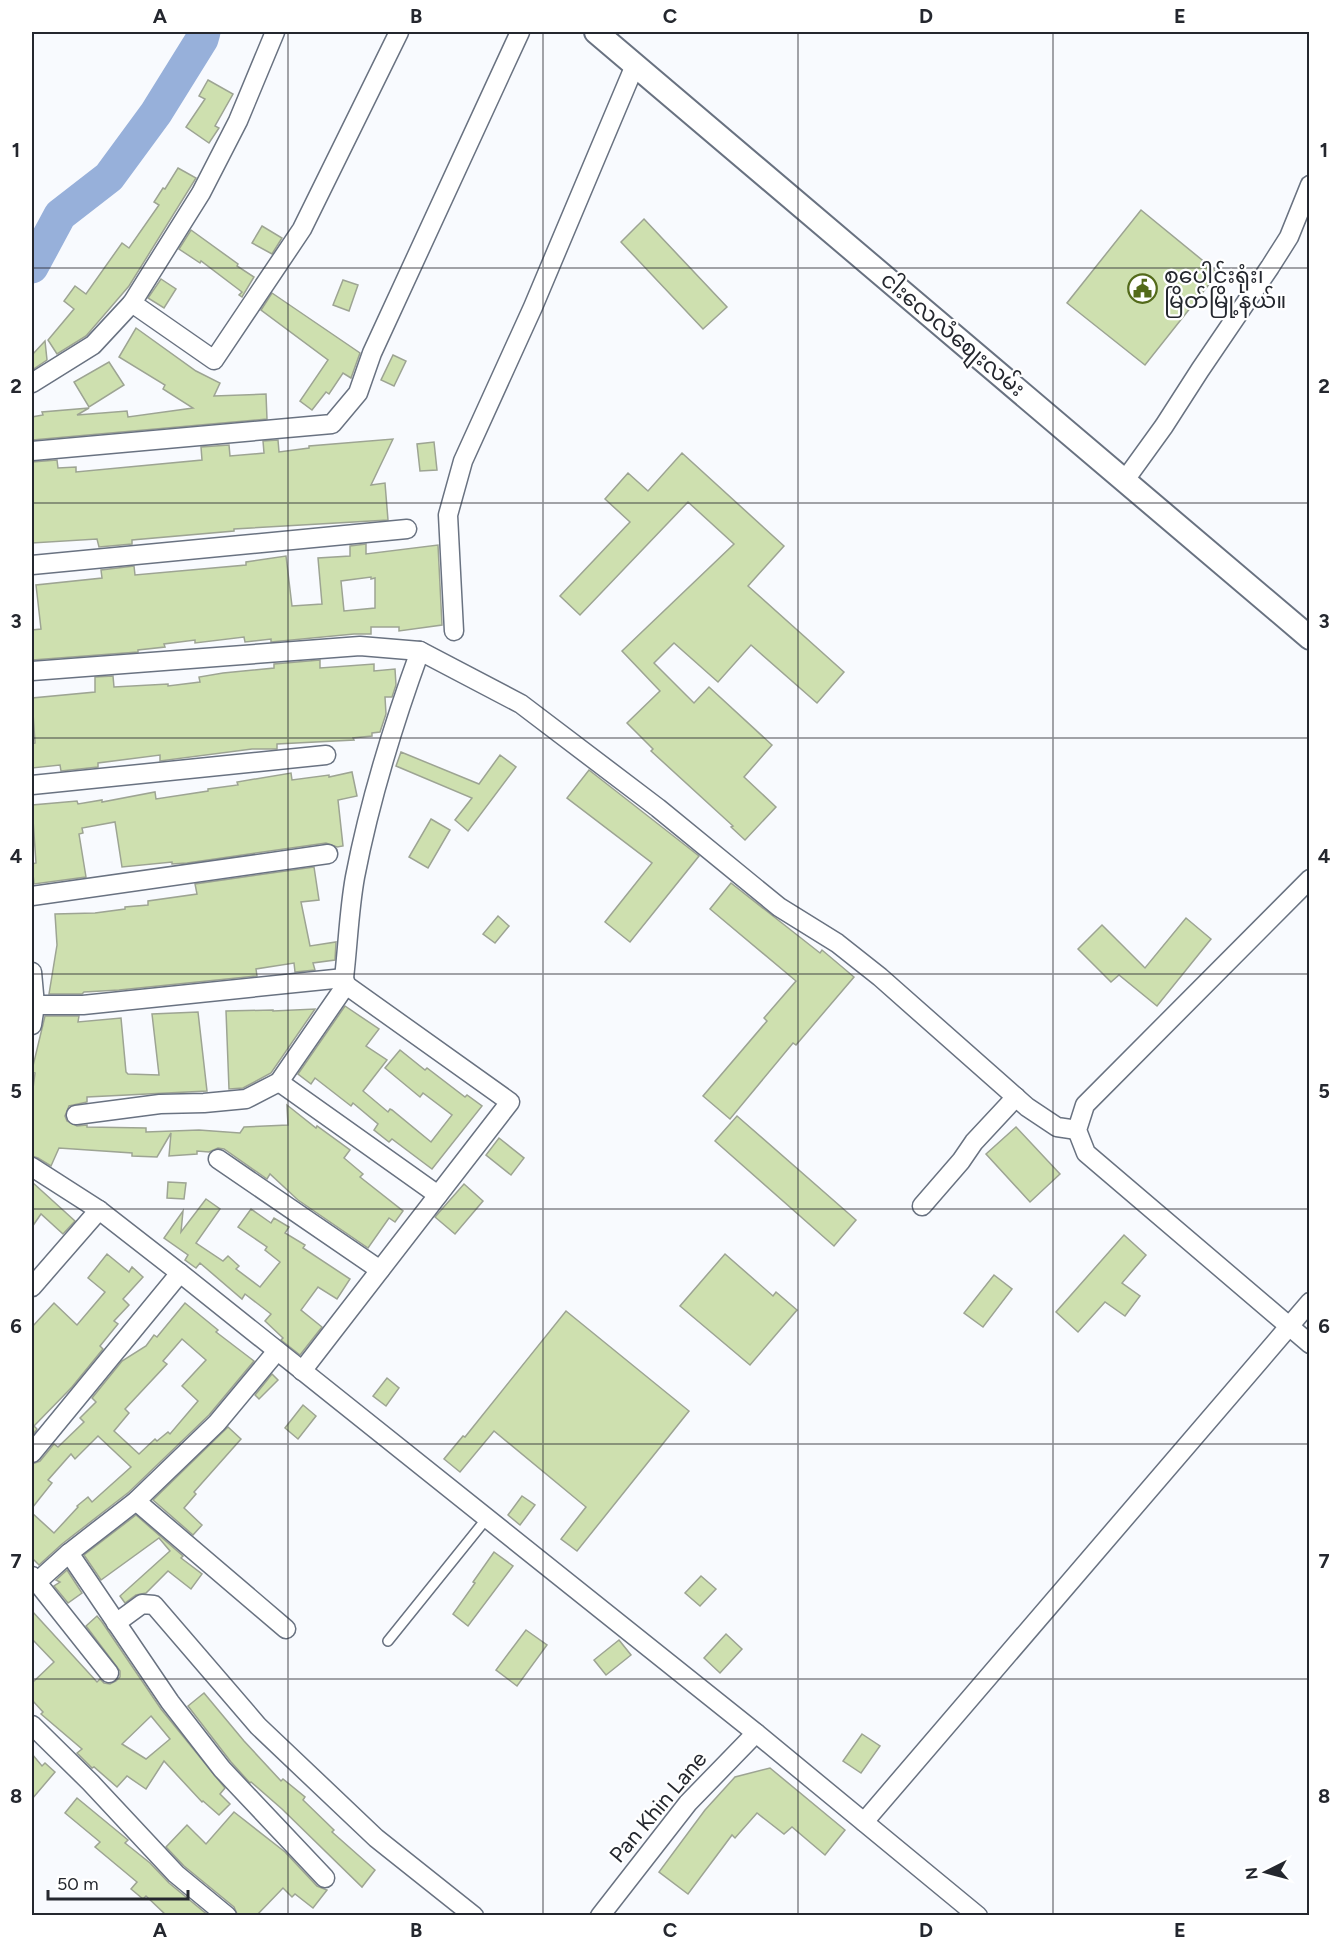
<svg xmlns="http://www.w3.org/2000/svg" width="1341" height="1947" font-family="Figtree,'Noto Sans Myanmar',sans-serif">
	<rect width="100%" height="100%" fill="#f8fafe"/>
	<g fill="none" stroke-linecap="round" stroke-linejoin="round">
		<path stroke="#97b0da" stroke-width="33" d="M 32,267 L 60,215 L 109,177 L 156,113 L 202,39 L 204,32"/>
	</g>
	<g fill="#cee0af" stroke="#9da493" stroke-width="1.5" fill-rule="evenodd">
		<path d="M 208,80 L 233,94 L 215,126 L 219,128 L 209,143 L 186,127 L 205,99 L 199,96 Z"/>
		<path d="M 178,168 L 196,178 L 129,286 L 86,336 L 57,354 L 48,340 L 74,309 L 64,301 L 75,286 L 86,294 L 122,243 L 129,248 L 159,205 L 154,202 L 163,188 L 165,189 Z"/>
		<path d="M 1141,210 L 1218,273 L 1145,365 L 1067,303 Z"/>
		<path d="M 644,219 L 727,307 L 703,329 L 621,242 Z"/>
		<path d="M 262,226 L 282,238 L 272,254 L 252,243 Z"/>
		<path d="M 191,230 L 238,264 L 237,266 L 254,277 L 242,297 L 239,295 L 242,292 L 201,261 L 200,263 L 179,249 Z"/>
		<path d="M 161,279 L 176,289 L 164,308 L 148,298 Z"/>
		<path d="M 343,280 L 358,285 L 349,311 L 333,305 Z"/>
		<path d="M 272,293 L 360,353 L 351,378 L 343,373 L 329,394 L 326,392 L 312,410 L 300,401 L 328,360 L 261,310 Z"/>
		<path d="M 136,328 L 196,371 L 220,383 L 214,396 L 266,394 L 267,419 L 32,440 L 32,417 L 43,415 L 42,412 L 89,408 L 77,415 L 127,411 L 128,417 L 193,408 L 163,389 L 165,385 L 119,357 Z"/>
		<path d="M 45,341 L 47,360 L 32,370 L 32,355 Z"/>
		<path d="M 393,355 L 406,361 L 394,386 L 381,380 Z"/>
		<path d="M 109,362 L 124,385 L 89,407 L 74,382 Z"/>
		<path d="M 393,439 L 371,485 L 385,483 L 388,520 L 234,529 L 234,531 L 132,540 L 132,544 L 99,547 L 97,539 L 32,543 L 32,462 L 57,460 L 58,468 L 76,467 L 76,472 L 202,460 L 201,447 L 229,445 L 230,456 L 264,453 L 263,441 L 278,440 L 279,452 L 309,448 L 309,446 Z"/>
		<path d="M 434,442 L 437,470 L 420,471 L 417,444 Z"/>
		<path d="M 682,453 L 784,546 L 748,586 L 844,672 L 817,703 L 751,645 L 718,682 L 674,643 L 654,663 L 694,703 L 709,687 L 772,745 L 744,777 L 776,807 L 745,840 L 731,827 L 733,826 L 651,751 L 653,749 L 627,723 L 660,691 L 622,651 L 734,544 L 688,502 L 580,615 L 560,596 L 630,522 L 605,499 L 628,473 L 648,491 Z"/>
		<path d="M 366,544 L 366,554 L 438,545 L 442,625 L 399,631 L 399,627 L 371,627 L 371,634 L 354,634 L 271,642 L 271,639 L 245,642 L 244,637 L 195,643 L 195,640 L 164,644 L 165,647 L 138,650 L 138,652 L 32,660 L 32,630 L 41,629 L 36,585 L 102,578 L 101,570 L 134,566 L 135,575 L 246,565 L 246,562 L 286,556 L 292,606 L 322,604 L 318,558 L 350,556 L 350,546 ZM 371,577 L 371,579 L 375,578 L 375,608 L 344,611 L 341,581 Z"/>
		<path d="M 320,660 L 320,668 L 374,664 L 374,671 L 395,669 L 396,685 L 392,697 L 385,697 L 386,714 L 380,732 L 372,733 L 372,736 L 353,738 L 354,740 L 277,744 L 277,749 L 252,749 L 160,761 L 160,755 L 98,763 L 98,767 L 61,771 L 60,765 L 32,768 L 32,744 L 35,743 L 32,698 L 95,692 L 95,677 L 113,676 L 114,687 L 168,684 L 168,686 L 200,682 L 199,677 L 223,673 L 274,668 L 274,664 Z"/>
		<path d="M 401,752 L 479,784 L 500,755 L 516,767 L 468,831 L 455,820 L 472,798 L 396,766 Z"/>
		<path d="M 589,770 L 699,856 L 630,942 L 605,922 L 652,863 L 567,798 Z"/>
		<path d="M 352,772 L 357,796 L 338,800 L 343,846 L 337,847 L 326,843 L 187,863 L 172,864 L 172,862 L 122,867 L 115,822 L 82,828 L 83,833 L 79,834 L 86,877 L 34,884 L 32,864 L 36,863 L 32,805 L 77,801 L 78,804 L 102,800 L 102,802 L 155,792 L 156,799 L 208,791 L 208,789 L 238,785 L 237,782 L 291,773 L 292,780 L 329,775 L 329,777 Z"/>
		<path d="M 431,819 L 450,830 L 428,868 L 409,857 Z"/>
		<path d="M 314,867 L 319,900 L 301,902 L 310,946 L 336,942 L 335,960 L 313,963 L 315,970 L 295,972 L 294,963 L 256,969 L 257,976 L 119,990 L 84,992 L 82,994 L 49,994 L 57,945 L 55,914 L 95,913 L 125,909 L 125,907 L 148,905 L 148,901 L 197,894 L 195,884 Z"/>
		<path d="M 731,883 L 820,953 L 822,950 L 854,977 L 796,1045 L 793,1043 L 730,1119 L 703,1096 L 767,1021 L 764,1018 L 796,981 L 710,909 Z"/>
		<path d="M 498,916 L 509,926 L 495,943 L 483,934 Z"/>
		<path d="M 1186,918 L 1211,939 L 1157,1006 L 1119,975 L 1111,982 L 1078,949 L 1102,925 L 1145,968 Z"/>
		<path d="M 345,1006 L 379,1029 L 366,1046 L 387,1060 L 363,1091 L 388,1112 L 390,1109 L 392,1110 L 431,1142 L 452,1115 L 423,1093 L 420,1097 L 385,1068 L 400,1050 L 425,1070 L 427,1068 L 465,1097 L 467,1095 L 482,1106 L 432,1169 L 392,1139 L 389,1142 L 374,1130 L 378,1124 L 353,1103 L 351,1106 L 315,1078 L 311,1084 L 298,1074 Z"/>
		<path d="M 315,1009 L 271,1073 L 243,1088 L 229,1089 L 226,1011 L 273,1010 L 273,1011 Z"/>
		<path d="M 198,1012 L 207,1091 L 87,1097 L 87,1102 L 69,1106 L 65,1116 L 67,1121 L 77,1126 L 87,1125 L 87,1127 L 146,1128 L 146,1132 L 199,1130 L 240,1133 L 244,1127 L 288,1125 L 287,1105 L 316,1128 L 317,1126 L 350,1150 L 344,1158 L 363,1174 L 360,1177 L 403,1211 L 395,1222 L 389,1218 L 368,1248 L 298,1200 L 270,1174 L 267,1179 L 224,1149 L 218,1148 L 209,1152 L 197,1151 L 197,1154 L 169,1156 L 171,1133 L 157,1157 L 132,1156 L 132,1153 L 59,1148 L 51,1166 L 38,1158 L 32,1156 L 32,1096 L 35,1073 L 32,1072 L 32,1070 L 45,1016 L 79,1016 L 78,1022 L 121,1018 L 126,1072 L 128,1074 L 159,1075 L 152,1014 Z"/>
		<path d="M 737,1116 L 856,1220 L 834,1246 L 715,1141 Z"/>
		<path d="M 1016,1127 L 1060,1174 L 1030,1202 L 986,1154 Z"/>
		<path d="M 499,1138 L 524,1158 L 511,1175 L 486,1155 Z"/>
		<path d="M 32,1182 L 75,1221 L 63,1234 L 41,1214 L 32,1227 Z"/>
		<path d="M 168,1182 L 186,1183 L 184,1199 L 167,1198 Z"/>
		<path d="M 464,1184 L 483,1201 L 455,1234 L 435,1217 Z"/>
		<path d="M 206,1199 L 220,1209 L 196,1243 L 223,1261 L 228,1256 L 239,1266 L 236,1269 L 260,1287 L 280,1262 L 265,1250 L 267,1247 L 238,1227 L 251,1209 L 271,1223 L 274,1218 L 289,1227 L 285,1233 L 305,1245 L 303,1248 L 350,1279 L 337,1299 L 318,1287 L 301,1310 L 322,1327 L 300,1355 L 281,1340 L 283,1338 L 265,1321 L 271,1314 L 245,1294 L 242,1299 L 200,1263 L 196,1268 L 185,1260 L 188,1255 L 164,1238 L 183,1211 L 181,1232 Z"/>
		<path d="M 1124,1235 L 1146,1255 L 1122,1283 L 1140,1296 L 1125,1316 L 1105,1302 L 1078,1332 L 1056,1312 Z"/>
		<path d="M 107,1254 L 129,1272 L 132,1267 L 143,1277 L 123,1299 L 129,1305 L 114,1321 L 118,1324 L 100,1346 L 103,1349 L 72,1387 L 34,1426 L 37,1429 L 32,1436 L 32,1327 L 54,1303 L 77,1325 L 105,1292 L 88,1278 Z"/>
		<path d="M 725,1254 L 773,1296 L 776,1292 L 797,1310 L 750,1365 L 680,1306 Z"/>
		<path d="M 994,1275 L 1012,1289 L 983,1327 L 964,1313 Z"/>
		<path d="M 185,1303 L 218,1330 L 216,1332 L 254,1361 L 209,1415 L 129,1492 L 62,1544 L 39,1565 L 32,1558 L 32,1513 L 54,1533 L 78,1507 L 77,1506 L 88,1497 L 92,1502 L 131,1467 L 98,1436 L 75,1459 L 71,1454 L 48,1480 L 52,1483 L 32,1508 L 32,1464 L 40,1461 L 54,1444 L 58,1447 L 84,1422 L 80,1418 L 96,1402 L 92,1398 L 122,1361 L 146,1346 L 154,1335 L 157,1337 ZM 182,1339 L 206,1360 L 182,1386 L 198,1401 L 170,1434 L 168,1432 L 157,1441 L 155,1439 L 139,1454 L 114,1431 L 129,1413 L 125,1409 L 167,1364 L 163,1361 Z"/>
		<path d="M 566,1311 L 689,1411 L 577,1551 L 561,1539 L 586,1507 L 494,1431 L 460,1472 L 444,1459 L 463,1436 L 465,1437 Z"/>
		<path d="M 272,1374 L 278,1380 L 259,1399 L 255,1395 Z"/>
		<path d="M 387,1378 L 399,1388 L 386,1406 L 373,1396 Z"/>
		<path d="M 303,1405 L 316,1416 L 298,1439 L 285,1428 Z"/>
		<path d="M 228,1427 L 241,1439 L 194,1492 L 196,1494 L 184,1508 L 202,1525 L 193,1535 L 153,1500 Z"/>
		<path d="M 522,1496 L 535,1505 L 520,1525 L 508,1515 Z"/>
		<path d="M 136,1515 L 183,1556 L 181,1558 L 202,1574 L 191,1589 L 168,1571 L 146,1593 L 136,1595 L 125,1603 L 120,1596 L 170,1551 L 159,1538 L 101,1580 L 84,1555 Z"/>
		<path d="M 494,1552 L 513,1566 L 468,1626 L 453,1614 L 475,1583 L 473,1582 Z"/>
		<path d="M 67,1570 L 82,1593 L 68,1603 L 54,1586 L 60,1582 L 56,1580 Z"/>
		<path d="M 701,1576 L 716,1589 L 700,1606 L 685,1593 Z"/>
		<path d="M 32,1611 L 97,1682 L 100,1679 L 104,1683 L 110,1684 L 116,1681 L 120,1677 L 120,1671 L 86,1626 L 97,1616 L 102,1622 L 161,1709 L 225,1788 L 220,1794 L 230,1804 L 219,1815 L 203,1801 L 202,1802 L 164,1761 L 146,1789 L 127,1776 L 117,1787 L 94,1767 L 92,1768 L 77,1753 L 82,1749 L 41,1714 L 43,1712 L 32,1700 L 32,1683 L 54,1662 L 32,1639 ZM 151,1716 L 170,1739 L 146,1759 L 122,1744 Z"/>
		<path d="M 526,1630 L 547,1645 L 517,1686 L 496,1670 Z"/>
		<path d="M 726,1634 L 742,1649 L 720,1673 L 704,1658 Z"/>
		<path d="M 619,1640 L 631,1655 L 606,1675 L 594,1660 Z"/>
		<path d="M 204,1693 L 244,1741 L 281,1781 L 283,1779 L 305,1797 L 303,1800 L 334,1830 L 332,1832 L 375,1870 L 362,1887 L 282,1809 L 251,1782 L 250,1783 L 231,1762 L 188,1706 Z"/>
		<path d="M 862,1734 L 880,1746 L 861,1773 L 843,1761 Z"/>
		<path d="M 32,1754 L 42,1766 L 45,1763 L 55,1772 L 32,1799 Z"/>
		<path d="M 770,1768 L 845,1830 L 825,1855 L 792,1827 L 784,1834 L 757,1813 L 735,1838 L 732,1835 L 688,1894 L 659,1872 L 705,1810 L 735,1777 Z"/>
		<path d="M 77,1798 L 128,1840 L 125,1843 L 150,1863 L 169,1883 L 209,1916 L 166,1915 L 146,1896 L 143,1899 L 131,1889 L 137,1882 L 95,1847 L 100,1842 L 65,1813 Z"/>
		<path d="M 234,1812 L 285,1852 L 317,1886 L 327,1890 L 313,1908 L 295,1894 L 292,1897 L 283,1888 L 256,1916 L 238,1916 L 234,1907 L 184,1866 L 166,1847 L 187,1825 L 206,1844 Z"/>
	</g>
	<g fill="none" stroke-linecap="round" stroke-linejoin="round">
		<defs>
			<path id="service" d="M 388,1641 L 487,1518"/>
			<g id="minor">
				<path d="M 132,303 L 214,360 L 302,229 L 399,32"/>
				<path d="M 32,383 L 93,345 L 132,303 L 201,193 L 238,121 L 275,32"/>
				<path d="M 32,451 L 332,424 L 358,393 L 372,353 L 520,32"/>
				<path d="M 1125,480 L 1164,426 L 1200,370 L 1270,267 L 1289,237 L 1310,185"/>
				<path d="M 32,565 L 407,529"/>
				<path d="M 454,631 L 448,515 L 463,461 L 533,307 L 635,65"/>
				<path d="M 32,671 L 360,646 L 420,651 L 521,704 L 658,808 L 779,907 L 837,943 L 880,977 L 1027,1107 L 1057,1127 L 1077,1130"/>
				<path d="M 32,785 L 326,755"/>
				<path d="M 1310,879 L 1085,1105 L 1077,1130 L 1086,1153 L 1310,1344"/>
				<path d="M 32,896 L 328,854"/>
				<path d="M 32,972 L 35,1005 L 32,1025"/>
				<path d="M 35,1005 L 83,1005 L 344,978"/>
				<path d="M 279,1082 L 438,1195"/>
				<path d="M 76,1115 L 160,1104 L 204,1103 L 246,1099 L 279,1082 L 346,985 L 344,978 C 348,944 349,910 355,877 C 370,799 393,725 420,651"/>
				<path d="M 218,1159 L 380,1270"/>
				<path d="M 32,1167 L 99,1210 L 180,1273 L 756,1733 L 978,1916"/>
				<path d="M 922,1206 L 961,1161 L 974,1142 L 1016,1097"/>
				<path d="M 32,1287 L 99,1210"/>
				<path d="M 302,1371 L 510,1102 L 346,985"/>
				<path d="M 32,1453 L 180,1273"/>
				<path d="M 136,1501 L 286,1629"/>
				<path d="M 69,1553 L 170,1702 L 222,1769 L 325,1878"/>
				<path d="M 32,1576 L 109,1673"/>
				<path d="M 38,1581 L 69,1553 L 136,1501 L 217,1423 L 277,1351"/>
				<path d="M 116,1623 L 142,1604 L 154,1605 L 258,1726 L 376,1838 L 474,1916"/>
				<path d="M 32,1725 L 91,1783 L 176,1874 L 227,1916"/>
				<path d="M 864,1822 L 1310,1302"/>
				<path d="M 600,1916 L 688,1803 L 756,1733"/>
			</g>
			<path id="tertiary" d="M 596,32 L 1310,638"/>
		</defs>
		<use href="#service" stroke="#697281" stroke-width="12"/>
		<use href="#minor" stroke="#697281" stroke-width="21"/>
		<use href="#tertiary" stroke="#697281" stroke-width="26"/>
		<use href="#service" stroke="#fff" stroke-width="9"/>
		<use href="#minor" stroke="#fff" stroke-width="18"/>
		<use href="#tertiary" stroke="#fff" stroke-width="22"/>
	</g>
	<path fill="none" stroke="#24272e" stroke-width="1.5" stroke-opacity="0.55" d="M 288,32 L 288,1916M 543,32 L 543,1916M 798,32 L 798,1916M 1053,32 L 1053,1916M 32,268 L 1310,268M 32,503 L 1310,503M 32,738 L 1310,738M 32,974 L 1310,974M 32,1209 L 1310,1209M 32,1444 L 1310,1444M 32,1679 L 1310,1679"/>
	<defs>
		<symbol id="civic-ring" viewBox="-11 -11 22 22"><circle r="9.5" fill="#fff" stroke="#536a1a" stroke-width="1.5"/><path d="M-.6-6.5H3V-4.5H.6V-3L4-1V1h2V6H-6V1h2V-1L-.6-3ZM-1.2 2.5V6h2.4V2.5Z" fill="#536a1a"/></symbol>
	</defs>
	<g fill-rule="evenodd">
		<use href="#civic-ring" x="1126" y="272" width="33" height="33"/>
	</g>
	<g text-anchor="middle" dominant-baseline="central" stroke-width="4.5" stroke-linejoin="round" paint-order="stroke">
		<g font-size="22" fill="#24272e" stroke="#fff" text-anchor="start">
			<text x="1164" y="275">စုပေါင်းရုံး၊<tspan x="1164" dy="25">မြိတ်မြို့နယ်။</tspan></text>
		</g>
		<g font-size="22" fill="#24272e" stroke="#fff">
			<text transform="translate(953 334) rotate(40)">ငါးလေလံစျေးလမ်း</text>
			<text transform="translate(658 1807) rotate(-50)">Pan Khin Lane</text>
		</g>
	</g>
	<rect width="1341" height="1947" fill="none" stroke="#ffffff" stroke-width="66"/>
	<g transform="translate(1266 1872) rotate(264)" stroke="#ffffff" stroke-width="4.5" paint-order="stroke">
	<path d="M0-4.5L10 22L0 15L-10 22Z" fill="#24272e"/>
	<text y="-9" font-size="16" font-weight="bold" text-anchor="middle" fill="#24272e">N</text>
	</g>
	<path d="M48 1890v9h140v-9" fill="none" stroke="#24272e" stroke-width="3"/>
	<text x="57" y="1890" font-size="18" fill="#24272e" stroke="#ffffff" stroke-width="4.5" paint-order="stroke">50 m</text>
	<rect x="33" y="33" width="1275" height="1881" fill="none" stroke="#24272e" stroke-width="2"/>
	<g font-size="20" text-anchor="middle" font-weight="bold" fill="#24272e">
		<text x="160" y="23">A</text>
		<text x="416" y="23">B</text>
		<text x="670" y="23">C</text>
		<text x="926" y="23">D</text>
		<text x="1180" y="23">E</text>
		<text x="16" y="157">1</text>
		<text x="1324" y="157">1</text>
		<text x="16" y="393">2</text>
		<text x="1324" y="393">2</text>
		<text x="16" y="628">3</text>
		<text x="1324" y="628">3</text>
		<text x="16" y="863">4</text>
		<text x="1324" y="863">4</text>
		<text x="16" y="1098">5</text>
		<text x="1324" y="1098">5</text>
		<text x="16" y="1333">6</text>
		<text x="1324" y="1333">6</text>
		<text x="16" y="1568">7</text>
		<text x="1324" y="1568">7</text>
		<text x="16" y="1803">8</text>
		<text x="1324" y="1803">8</text>
		<text x="160" y="1937">A</text>
		<text x="416" y="1937">B</text>
		<text x="670" y="1937">C</text>
		<text x="926" y="1937">D</text>
		<text x="1180" y="1937">E</text>
	</g>
</svg>
